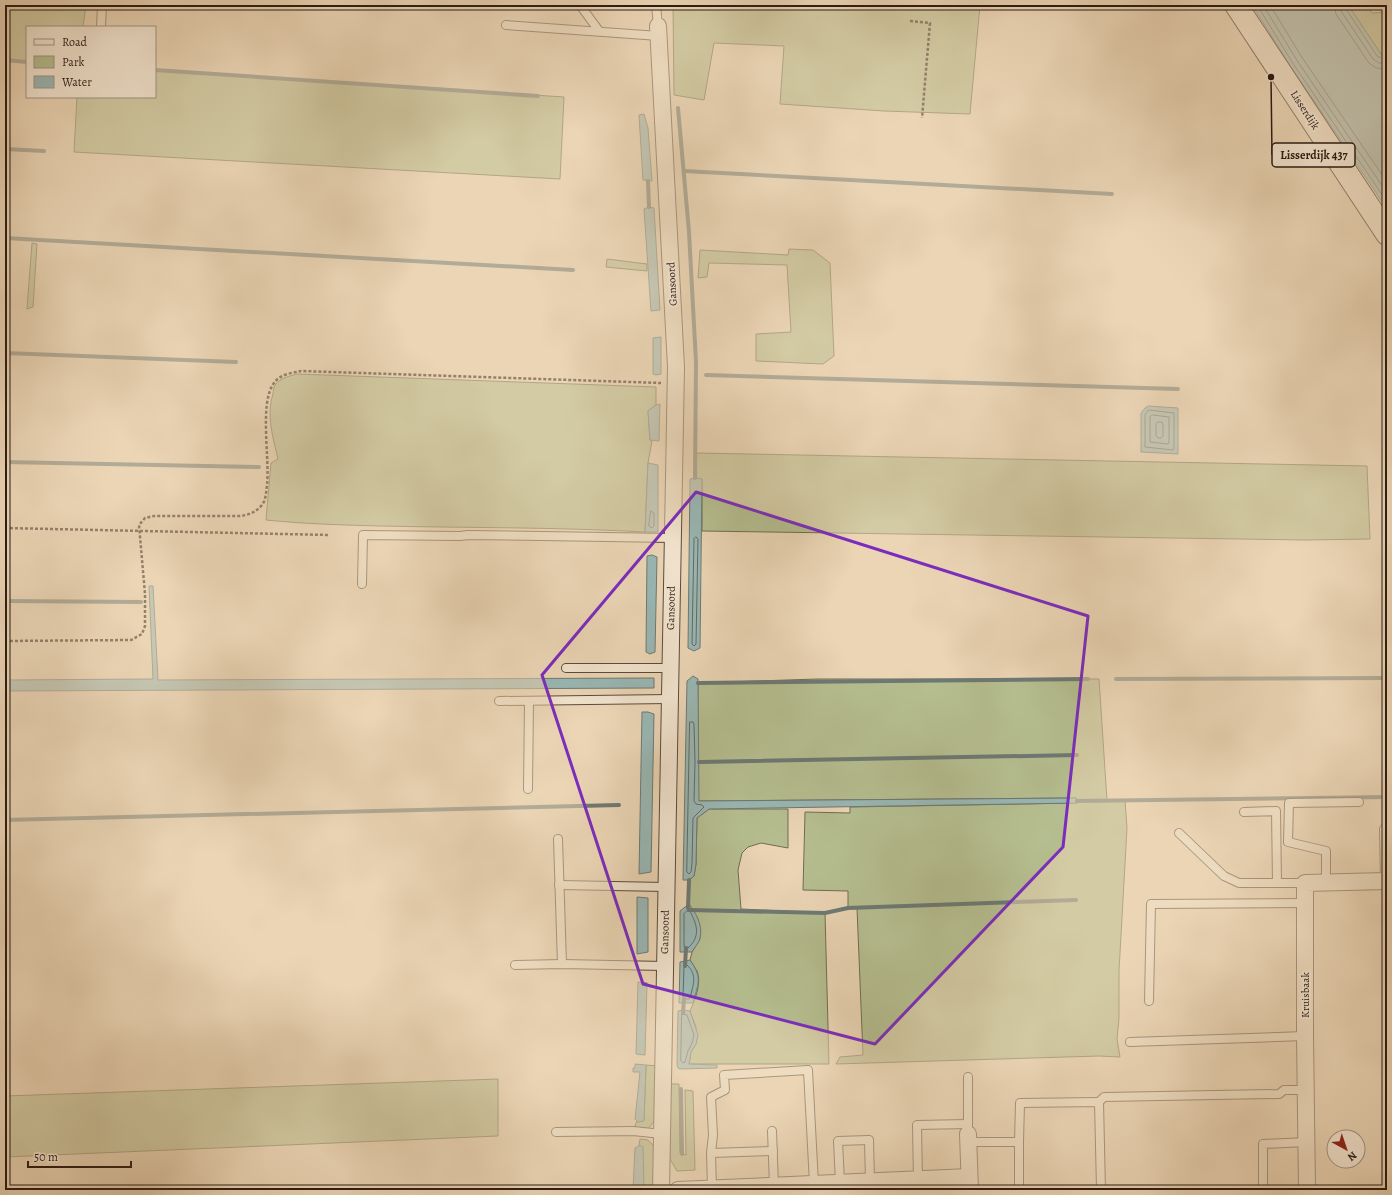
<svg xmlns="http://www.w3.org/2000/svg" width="1392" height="1195" font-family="Alegreya,serif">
	<rect width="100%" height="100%" fill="#ebd5b5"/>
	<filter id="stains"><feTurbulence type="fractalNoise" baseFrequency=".005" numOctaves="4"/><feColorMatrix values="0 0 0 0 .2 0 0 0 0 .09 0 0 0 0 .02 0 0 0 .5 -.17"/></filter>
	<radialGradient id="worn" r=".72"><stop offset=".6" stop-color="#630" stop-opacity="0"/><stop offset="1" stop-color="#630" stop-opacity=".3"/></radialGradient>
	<g fill="#b5be90" stroke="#706d52">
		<path d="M 5,5 L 86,5 L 83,27 L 27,27 L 27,62 L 5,60 Z"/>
		<path d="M 673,5 L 980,5 L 970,114 L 884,111 L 780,104 L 784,46 L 714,43 L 704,100 L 674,95 Z"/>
		<path d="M 1348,5 L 1367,5 L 1372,13 L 1387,12 L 1387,54 L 1381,54 Z"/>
		<path d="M 155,70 L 564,97 L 560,179 L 74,152 L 77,97 L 155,97 Z"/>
		<path d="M 32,243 L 37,244 L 33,307 L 27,309 Z"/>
		<path d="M 789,249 L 813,250 L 830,263 L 834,356 L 823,364 L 756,361 L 756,334 L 791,332 L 787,265 L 709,263 L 707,277 L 698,278 L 700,250 L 788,255 Z"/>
		<path d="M 607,259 L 647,264 L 647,271 L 606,267 Z"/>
		<path d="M 297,374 L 656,387 L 656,405 L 648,411 L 650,440 L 652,441 L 648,463 L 645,532 C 557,527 469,528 381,526 C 343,525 305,524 266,520 L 271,463 L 278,459 C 273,437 266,416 273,394 C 273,391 274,387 275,385 C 280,378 290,376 297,374 Z"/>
		<path d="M 696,453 L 1367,466 L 1370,539 L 1306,540 L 702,531 L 702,479 L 695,478 Z"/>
		<path d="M 817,679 L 1099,679 L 1107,800 L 1125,800 L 1127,828 L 1119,971 L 1119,1018 L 1117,1039 L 1120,1057 L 1099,1056 L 836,1064 L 840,1057 L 863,1055 L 857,908 L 848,908 L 848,891 L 803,890 L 805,812 L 850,813 L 850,807 L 1077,803 L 1076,798 L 698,801 C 699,762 697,722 698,683 Z"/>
		<path d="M 709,809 L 788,809 L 788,848 L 761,843 L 748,847 L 742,853 L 738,870 L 741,909 L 825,913 L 829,1064 L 689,1064 L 691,1052 L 696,1044 L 696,1027 L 690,1011 C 695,1000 702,982 697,971 C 695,967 692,964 690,960 L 692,952 L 700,939 L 698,919 L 689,904 L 689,880 L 694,876 L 696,864 L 697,818 Z"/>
		<path d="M 646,1065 L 657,1066 L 655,1120 L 648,1129 L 634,1128 L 637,1121 L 644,1120 Z"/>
		<path d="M 498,1079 L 498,1136 L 5,1157 L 5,1096 Z"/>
		<path d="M 668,1084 L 679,1084 L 680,1153 L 686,1155 L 685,1090 L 693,1091 L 695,1170 L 677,1171 L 670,1159 Z"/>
		<path d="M 640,1139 L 648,1140 L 655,1147 L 655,1190 L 644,1190 L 639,1145 Z"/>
	</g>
	<g fill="#99b7b4" stroke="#6d7974">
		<path d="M 1252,5 L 1348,5 L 1381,54 L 1387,54 L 1387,209 L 1291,67 Z"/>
		<path d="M 644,114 L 648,128 L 652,181 L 643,180 L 639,115 Z"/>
		<path d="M 649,207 L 654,208 L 660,310 L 651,311 L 644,209 Z"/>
		<path d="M 661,337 L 661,374 L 656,375 L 653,374 L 653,338 Z"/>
		<path d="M 660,404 L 659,441 L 650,440 L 648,411 L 656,405 Z"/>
		<path d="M 1148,406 L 1178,408 L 1178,454 L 1141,452 L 1141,413 L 1145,408 Z"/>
		<path d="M 648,463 L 658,465 L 658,532 L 645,532 Z"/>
		<path d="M 695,478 L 702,479 L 700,648 L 694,651 L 688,648 L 690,479 Z"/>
		<path d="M 652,555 L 657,557 L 655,652 L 650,654 L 646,652 L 647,556 Z"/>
		<path d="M 149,586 L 153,586 L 158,680 L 654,678 L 654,688 L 5,691 L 5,680 L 153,679 Z"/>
		<path d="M 693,676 L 698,679 L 699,801 L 1076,798 L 1077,803 L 709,809 L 697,818 L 696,864 L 694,876 L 689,880 L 683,880 L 687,681 Z"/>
		<path d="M 642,712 L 648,712 L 654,714 L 651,872 L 639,874 Z"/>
		<path d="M 637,897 L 648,898 L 648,952 L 637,954 Z"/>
		<path d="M 689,904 C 696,913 703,925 700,938 C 699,943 694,948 692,952 L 680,952 L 680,911 Z"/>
		<path d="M 690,960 C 703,979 698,983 693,1003 L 679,1003 L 680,962 Z"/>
		<path d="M 638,982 L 647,983 L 645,1055 L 636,1054 Z"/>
		<path d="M 683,1010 L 690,1011 L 698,1035 L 696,1044 L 691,1052 L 689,1064 L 717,1065 L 717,1068 L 679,1069 L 677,1066 L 678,1011 Z"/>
		<path d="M 635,1064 L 646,1065 L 644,1121 L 638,1122 L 635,1119 L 640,1072 L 633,1072 L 633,1068 L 635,1068 Z"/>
		<path d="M 640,1145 L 643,1147 L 644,1190 L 633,1190 L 635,1148 Z"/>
	</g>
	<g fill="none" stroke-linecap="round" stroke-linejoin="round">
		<g stroke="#626a64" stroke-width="1">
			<path d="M 1257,5 L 1294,65 L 1387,202"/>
			<path d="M 1263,5 L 1298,62 L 1387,193"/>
			<path d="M 1270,5 L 1303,59 L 1387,182"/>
			<path d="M 1334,5 L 1336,14 L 1369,63 L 1376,68 L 1387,69"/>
			<path d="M 1340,5 L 1341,11 L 1373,59 L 1379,63 L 1387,63"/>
			<path d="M 1345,5 L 1346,9 L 1377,56 L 1381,58 L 1387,58"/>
			<path d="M 1149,410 L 1174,413 L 1174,448 L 1173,450 L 1145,447 L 1145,415 Z"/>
			<path d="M 1153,415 L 1169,417 L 1169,442 L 1168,444 L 1150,442 L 1150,417 Z"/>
			<path d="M 1158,422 L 1162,422 L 1163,424 L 1163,436 L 1161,438 L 1158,438 L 1156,436 L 1156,424 Z"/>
			<path d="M 651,511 L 654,513 L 654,526 L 652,528 L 649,526 Z"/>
			<path d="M 696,537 L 698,539 L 696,644 L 694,646 L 692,644 L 694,539 Z"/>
			<path d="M 690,722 L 693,722 L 694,724 L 695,762 L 694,801 L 696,804 L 702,805 L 704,807 L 693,818 L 692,863 L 691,872 L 689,874 L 687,872 Z"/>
			<path d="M 687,911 L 690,911 C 697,925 701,936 688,948 L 685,948 L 684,946 L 684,914 Z"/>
			<path d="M 687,965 C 698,975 693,985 690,998 L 689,999 L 684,999 L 683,997 L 684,967 Z"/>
			<path d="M 682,1014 L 687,1015 L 694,1035 L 692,1043 L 688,1051 L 685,1062 L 683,1063 L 681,1061 Z"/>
		</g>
		<g stroke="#6d7974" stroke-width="4">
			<path d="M 5,60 L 27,62"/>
			<path d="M 155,70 L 538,96"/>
			<path d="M 678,108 L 689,232 L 696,362 L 695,478"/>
			<path d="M 5,149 L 44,151"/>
			<path d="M 684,171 L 1112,194"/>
			<path d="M 648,181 L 649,207"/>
			<path d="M 5,238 L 573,270"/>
			<path d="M 5,353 L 236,362"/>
			<path d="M 706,375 L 1178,389"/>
			<path d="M 5,462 L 259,467"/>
			<path d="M 5,601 L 141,602"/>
			<path d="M 1116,679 L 1387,678"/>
			<path d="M 698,683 L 1088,679"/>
			<path d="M 699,762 L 1077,755"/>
			<path d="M 1077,801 L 1387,797"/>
			<path d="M 5,820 L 619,805"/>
			<path d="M 688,908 L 689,880"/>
			<path d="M 689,910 L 825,913 L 848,908 L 1076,900"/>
			<path d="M 685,966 L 686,948"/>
			<path d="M 683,1013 L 684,998"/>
			<path d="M 681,1089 L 682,1154"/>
		</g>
		<defs>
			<g id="lane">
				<path d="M 580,5 L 599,31"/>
				<path d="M 656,5 L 658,26"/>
				<path d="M 506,25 L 659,36"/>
				<path d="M 101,27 L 102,5"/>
				<path d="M 362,584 L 363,535 L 460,536 L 468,535 L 673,538"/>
				<path d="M 566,668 L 670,668"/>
				<path d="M 499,701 L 670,699"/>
				<path d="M 528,789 L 529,701"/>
				<path d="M 1244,812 L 1276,811 L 1277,883"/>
				<path d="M 1384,829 L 1385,881"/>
				<path d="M 1179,833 L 1224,876 L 1239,883 L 1305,883"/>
				<path d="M 558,839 L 562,964"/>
				<path d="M 1326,882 L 1326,851 L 1288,842 L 1289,803 L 1359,802"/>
				<path d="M 559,885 L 666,887"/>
				<path d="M 515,965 L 562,964 L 665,966"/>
				<path d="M 1149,1001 L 1151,904 L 1305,903"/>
				<path d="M 1130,1042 L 1305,1036"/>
				<path d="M 968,1077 L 968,1128"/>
				<path d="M 1099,1102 L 1104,1097 L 1279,1094 L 1284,1090 L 1307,1090"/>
				<path d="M 772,1131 L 774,1186"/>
				<path d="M 556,1132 L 633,1131 L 662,1134"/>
				<path d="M 968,1142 L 1019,1142 L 1019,1190"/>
				<path d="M 1019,1142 L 1020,1103 L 1099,1102 L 1101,1190"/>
				<path d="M 711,1153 L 713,1135 L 711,1097 L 725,1090 L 724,1075 L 808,1070 L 814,1184"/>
				<path d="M 918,1180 L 917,1125 L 968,1124"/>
				<path d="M 840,1183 L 838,1141 L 869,1140 L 870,1182"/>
				<path d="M 712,1189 L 711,1153 L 773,1151"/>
				<path d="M 1263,1190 L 1263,1144 L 1307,1142"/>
			</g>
			<g id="street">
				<path d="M 658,26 L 676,367 L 661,1190"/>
				<path d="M 968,1134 L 970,1190"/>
				<path d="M 678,1190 L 969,1177"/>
				<path d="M 1307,1190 L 1305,1036 L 1305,883 L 1387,881"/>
			</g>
			<path id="secondary" d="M 1236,5 L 1387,234"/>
		</defs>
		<use href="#lane" stroke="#5b4a3c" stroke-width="10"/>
		<use href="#street" stroke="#5b4a3c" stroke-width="18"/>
		<use href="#secondary" stroke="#2b1c14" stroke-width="24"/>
		<g stroke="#2b1c14" stroke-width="2.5" stroke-dasharray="3 2" stroke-linecap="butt">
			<path d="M 910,21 L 930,23 L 922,118"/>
			<path d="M 5,528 L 329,535"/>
			<path d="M 5,641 L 131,640 L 142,634 L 145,626 L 145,594 L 139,525 L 145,518 L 154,516 L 240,516 C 249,515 256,512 262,505 C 266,500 266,492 267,485 C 270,458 259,403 274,383 C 280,374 292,373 301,371 L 661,383"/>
		</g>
		<use href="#lane" stroke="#f2e4cf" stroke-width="8"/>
		<use href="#street" stroke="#f2e4cf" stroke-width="16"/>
		<use href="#secondary" stroke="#f2e4cf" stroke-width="22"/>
	</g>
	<path d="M0 0H1392V1195H0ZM 696,492 L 1088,616 L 1063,847 L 875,1044 L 643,984 L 542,675 Z" fill="#ebd5b5" fill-opacity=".55" fill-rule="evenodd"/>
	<path fill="none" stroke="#7b2cbf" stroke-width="3" stroke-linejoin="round" d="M 696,492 L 1088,616 L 1063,847 L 875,1044 L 643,984 L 542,675 Z"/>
	<g text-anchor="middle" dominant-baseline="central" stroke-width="4" stroke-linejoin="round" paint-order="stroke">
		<g font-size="11" fill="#2b1c14" stroke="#f2e4cf">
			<text transform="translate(1305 110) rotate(57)">Lisserdijk</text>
			<text transform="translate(672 284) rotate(-93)">Gansoord</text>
			<text transform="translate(671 608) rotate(-89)">Gansoord</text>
			<text transform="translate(665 932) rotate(-89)">Gansoord</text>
			<text transform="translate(1305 995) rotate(-90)">Kruisbaak</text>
		</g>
	</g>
	<path fill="none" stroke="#2b1c14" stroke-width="1.5" d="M1271 77L1272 155"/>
	<circle fill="#2b1c14" stroke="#f2e4cf" stroke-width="1.5" cx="1271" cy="77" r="4"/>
	<rect fill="#f2e4cf" stroke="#2b1c14" stroke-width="1.5" x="1272" y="143" width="83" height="24" rx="4"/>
	<g font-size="12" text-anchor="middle" font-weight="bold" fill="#2b1c14">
		<text x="1314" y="159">Lisserdijk 437</text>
	</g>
	<rect width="1392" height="1195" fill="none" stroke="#ebd5b5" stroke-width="20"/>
	<rect x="6" y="6" width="1380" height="1183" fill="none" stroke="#2b1c14" stroke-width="2"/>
	<rect x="10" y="10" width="1372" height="1175" fill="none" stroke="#2b1c14"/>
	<rect x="26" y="26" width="130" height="72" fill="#f2e4cf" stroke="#a29484"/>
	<rect x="34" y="39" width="20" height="6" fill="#f2e4cf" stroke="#a29484"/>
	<text x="62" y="46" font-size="12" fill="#2b1c14">Road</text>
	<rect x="34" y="56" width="20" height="12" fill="#b5be90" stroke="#a29484"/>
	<text x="62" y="66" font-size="12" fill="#2b1c14">Park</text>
	<rect x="34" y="76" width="20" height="12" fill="#99b7b4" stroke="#a29484"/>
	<text x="62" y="86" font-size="12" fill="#2b1c14">Water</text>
	<g transform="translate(1346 1149) rotate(140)"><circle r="19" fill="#f2e4cf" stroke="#a29484"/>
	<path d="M0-3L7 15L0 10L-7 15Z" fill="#8f2418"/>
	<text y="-6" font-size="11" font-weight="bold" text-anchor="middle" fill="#2b1c14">N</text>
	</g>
	<path d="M28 1161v6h103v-6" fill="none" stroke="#2b1c14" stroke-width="2"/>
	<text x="34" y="1161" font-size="12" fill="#2b1c14" stroke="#f2e4cf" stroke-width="3" paint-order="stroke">50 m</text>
	<rect width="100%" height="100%" filter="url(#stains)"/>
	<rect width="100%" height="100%" fill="url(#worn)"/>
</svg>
